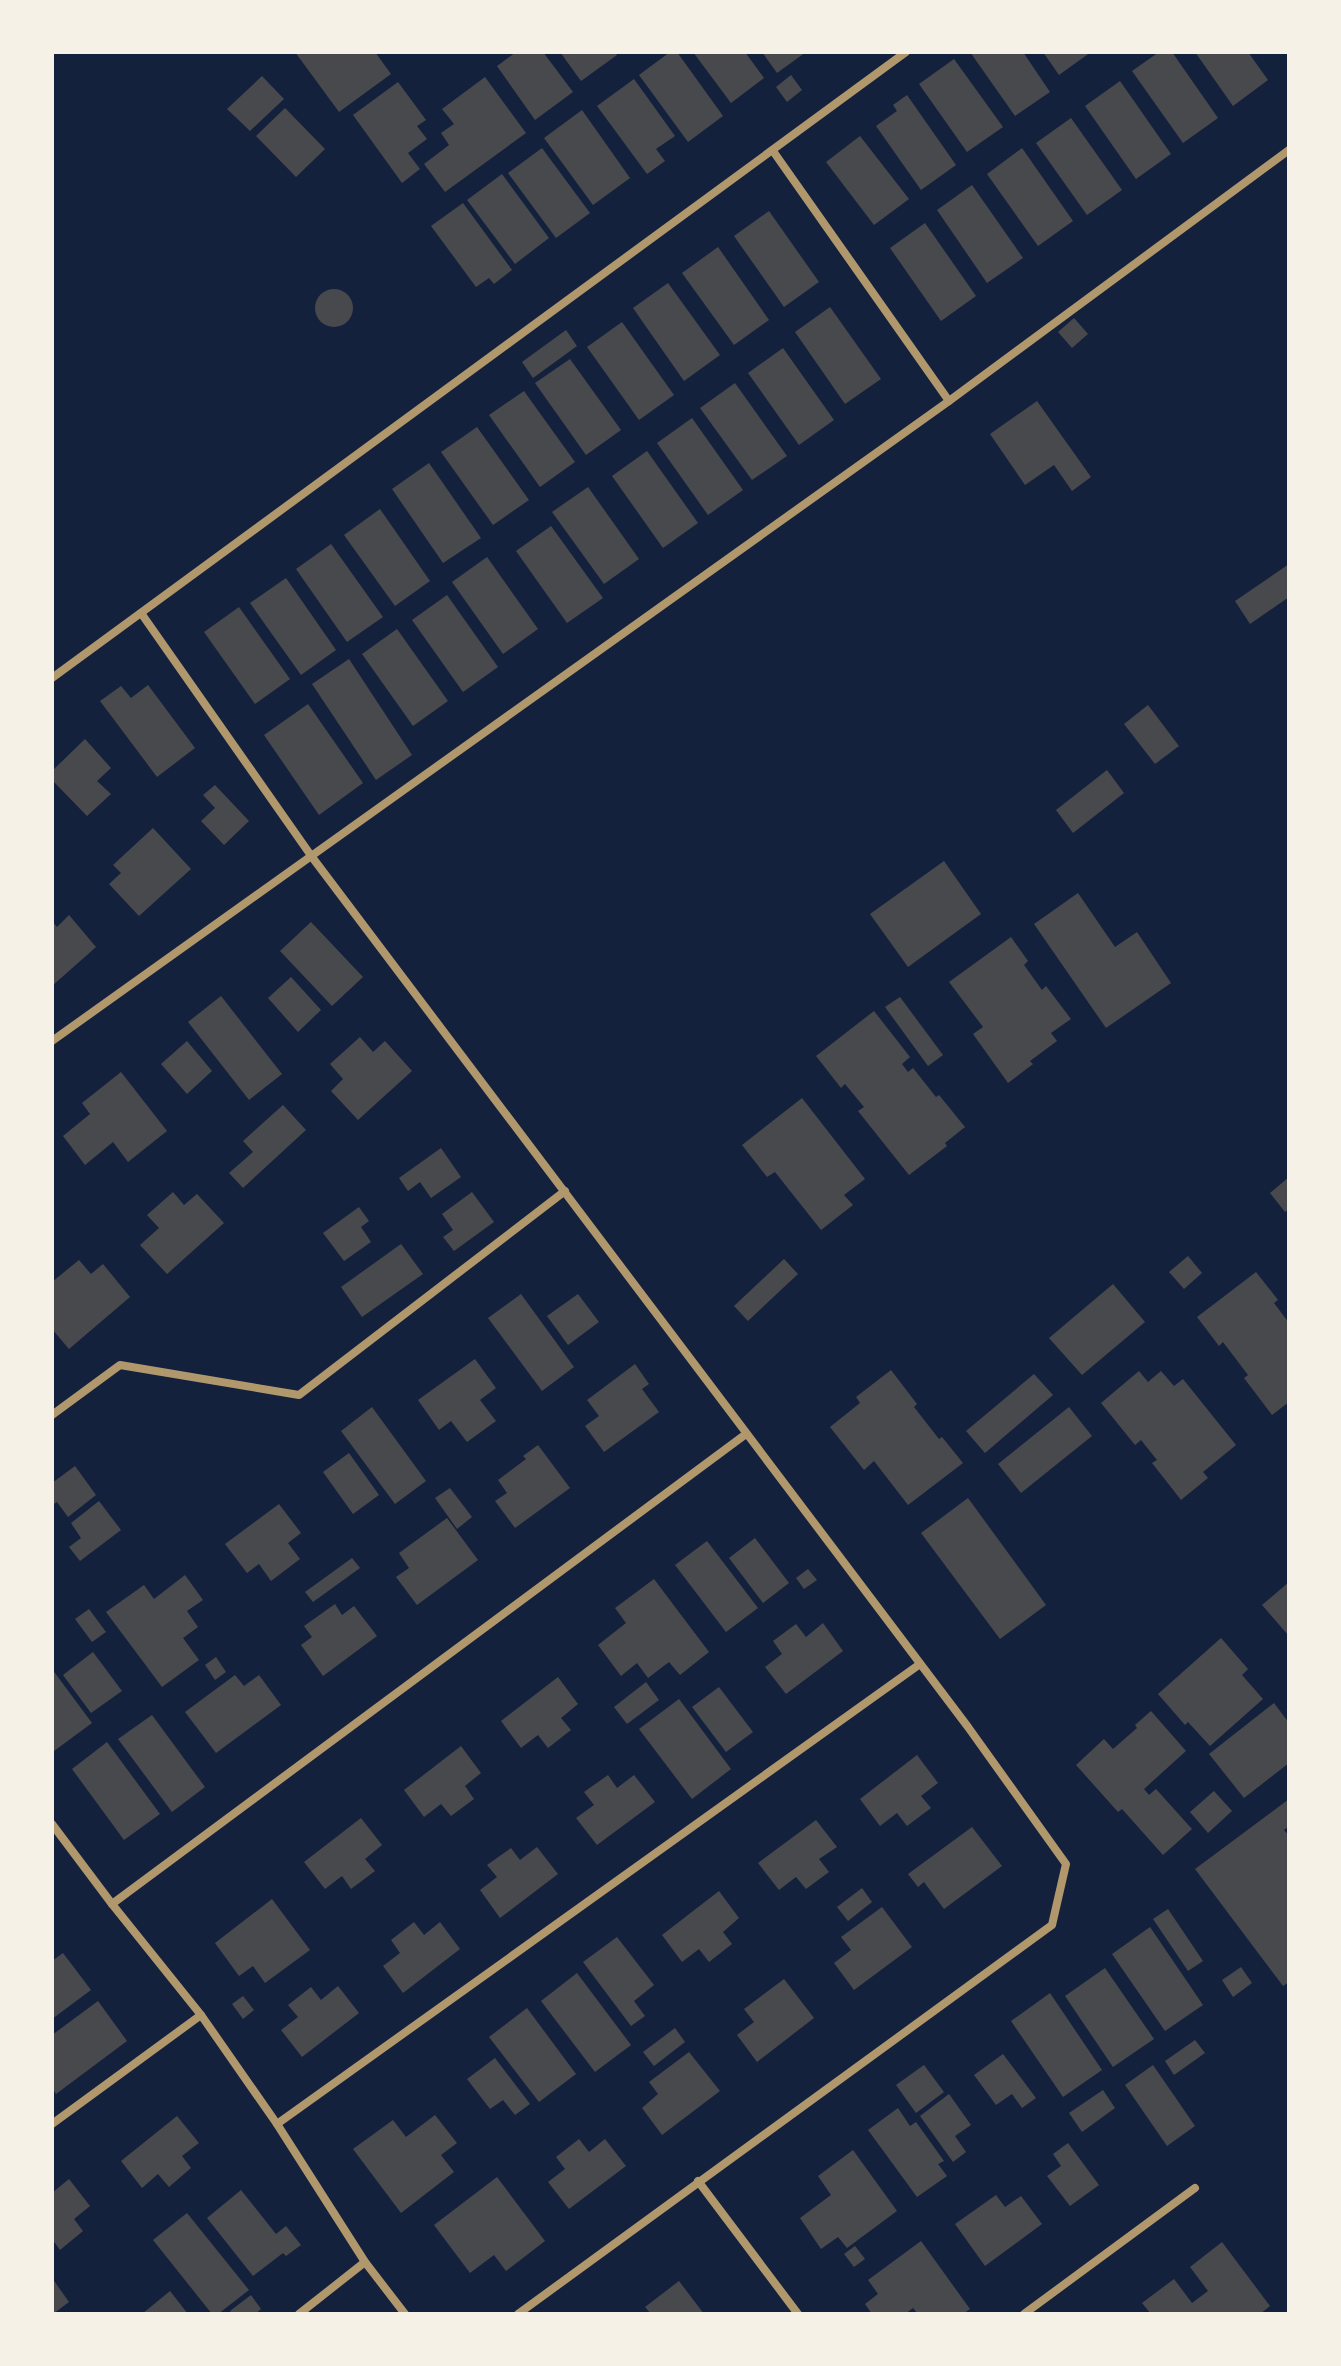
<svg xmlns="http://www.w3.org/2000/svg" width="1341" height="2366" font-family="'Exo 2',sans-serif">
	<rect width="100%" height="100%" fill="#14213d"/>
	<g fill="#48494c">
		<path d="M 295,52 L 375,52 L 391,74 L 339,112 Z"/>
		<path d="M 516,52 L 543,52 L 573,92 L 535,120 L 497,66 Z"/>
		<path d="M 560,52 L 615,52 L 617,55 L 581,81 Z"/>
		<path d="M 670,52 L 677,52 L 723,116 L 688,142 L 639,75 Z"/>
		<path d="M 693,52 L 745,52 L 764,78 L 731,103 Z"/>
		<path d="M 762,52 L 806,52 L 777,73 Z"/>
		<path d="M 970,52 L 1023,52 L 1050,92 L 1015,116 Z"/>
		<path d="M 1043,52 L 1091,52 L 1059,75 Z"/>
		<path d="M 1159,52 L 1172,52 L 1218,118 L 1183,143 L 1132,71 Z"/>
		<path d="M 1195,52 L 1248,52 L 1268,80 L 1233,106 Z"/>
		<path d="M 954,59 L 1003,127 L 967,152 L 919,84 Z"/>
		<path d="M 791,75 L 802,90 L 787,102 L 776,87 Z"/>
		<path d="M 262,76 L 284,99 L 250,131 L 227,109 Z"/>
		<path d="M 485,77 L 526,133 L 445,192 L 424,164 L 449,145 L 441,133 L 454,124 L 442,109 Z"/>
		<path d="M 634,79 L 675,136 L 656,149 L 665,161 L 647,174 L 597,106 Z"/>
		<path d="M 1120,81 L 1171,154 L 1136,179 L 1085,106 Z"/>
		<path d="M 398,82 L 426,120 L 417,126 L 427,139 L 408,153 L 420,169 L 402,183 L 353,115 Z"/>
		<path d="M 907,95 L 956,165 L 921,190 L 876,126 L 897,111 L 893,105 Z"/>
		<path d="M 285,108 L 325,149 L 296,177 L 256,136 Z"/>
		<path d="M 582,110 L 630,178 L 593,205 L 544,138 Z"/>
		<path d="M 1071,118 L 1122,190 L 1087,215 L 1036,143 Z"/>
		<path d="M 860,136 L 909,199 L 874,225 L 826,162 Z"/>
		<path d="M 542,148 L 590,213 L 556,238 L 508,173 Z"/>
		<path d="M 1022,148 L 1073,221 L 1038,246 L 987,174 Z"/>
		<path d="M 502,174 L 549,238 L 515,264 L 467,200 Z"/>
		<path d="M 972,185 L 1023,258 L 987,283 L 937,210 Z"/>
		<path d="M 463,203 L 512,270 L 494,284 L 489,278 L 476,287 L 431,226 Z"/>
		<path d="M 769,211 L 819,282 L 784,307 L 734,236 Z"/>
		<path d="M 925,223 L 976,296 L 941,321 L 890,248 Z"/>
		<path d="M 718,247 L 769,320 L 734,345 L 682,273 Z"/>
		<path d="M 668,283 L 720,355 L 684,381 L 633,308 Z"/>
		<circle cx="334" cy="308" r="19"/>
		<path d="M 830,307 L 881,379 L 845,404 L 795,332 Z"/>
		<path d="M 1074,318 L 1088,334 L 1072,348 L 1058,332 Z"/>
		<path d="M 622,322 L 674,395 L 639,420 L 587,347 Z"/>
		<path d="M 566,330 L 577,346 L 533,378 L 522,362 Z"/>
		<path d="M 783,348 L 834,420 L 799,445 L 748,373 Z"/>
		<path d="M 570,359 L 621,430 L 586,455 L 535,383 Z"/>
		<path d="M 735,383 L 787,456 L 752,480 L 700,408 Z"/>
		<path d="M 524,391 L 575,462 L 540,487 L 489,415 Z"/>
		<path d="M 1037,401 L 1091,477 L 1072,491 L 1054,465 L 1025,485 L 990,434 Z"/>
		<path d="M 692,418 L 743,490 L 708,515 L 657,443 Z"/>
		<path d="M 477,427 L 529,500 L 493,525 L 441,452 Z"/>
		<path d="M 647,451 L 698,523 L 663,548 L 612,476 Z"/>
		<path d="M 429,463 L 481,538 L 443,563 L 392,489 Z"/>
		<path d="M 588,487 L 639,559 L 604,584 L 552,512 Z"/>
		<path d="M 380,509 L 430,581 L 395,606 L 344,535 Z"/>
		<path d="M 551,526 L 603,598 L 567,623 L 516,551 Z"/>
		<path d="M 331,544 L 383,617 L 347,642 L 296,569 Z"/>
		<path d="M 487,557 L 538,629 L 503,654 L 452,582 Z"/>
		<path d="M 1289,564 L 1289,597 L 1250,624 L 1235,601 Z"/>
		<path d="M 286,578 L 336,650 L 301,675 L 250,603 Z"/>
		<path d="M 447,595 L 498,667 L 463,692 L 412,620 Z"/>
		<path d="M 239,607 L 290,679 L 255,704 L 204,632 Z"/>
		<path d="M 397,629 L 448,701 L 413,726 L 362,654 Z"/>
		<path d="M 349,659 L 412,755 L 376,780 L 312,684 Z"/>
		<path d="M 148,685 L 195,748 L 157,777 L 100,701 L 121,686 L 131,698 Z"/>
		<path d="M 308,704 L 363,783 L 319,815 L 264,735 Z"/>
		<path d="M 1148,705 L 1179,746 L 1155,764 L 1124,724 Z"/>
		<path d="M 85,739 L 111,768 L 97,781 L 111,794 L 87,816 L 52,780 L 52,771 Z"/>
		<path d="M 1107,770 L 1124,793 L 1073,833 L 1056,810 Z"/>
		<path d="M 215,785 L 249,821 L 224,845 L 201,821 L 215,808 L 203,795 Z"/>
		<path d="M 153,828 L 191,869 L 139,916 L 109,884 L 121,873 L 113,865 Z"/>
		<path d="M 944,861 L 981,914 L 908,967 L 870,914 Z"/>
		<path d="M 1078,893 L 1115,947 L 1137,932 L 1171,983 L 1106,1028 L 1034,924 Z"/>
		<path d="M 69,915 L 96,947 L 52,986 L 52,921 L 57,927 Z"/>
		<path d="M 311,922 L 363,977 L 332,1006 L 280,951 Z"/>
		<path d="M 1011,937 L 1028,961 L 1024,965 L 1042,990 L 1046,986 L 1071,1019 L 1051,1033 L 1057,1041 L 1030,1061 L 1033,1064 L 1008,1083 L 973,1034 L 983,1027 L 949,982 Z"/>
		<path d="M 291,977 L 321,1010 L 298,1032 L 268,998 Z"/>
		<path d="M 221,996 L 282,1074 L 249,1100 L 188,1022 Z"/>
		<path d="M 900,997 L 943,1055 L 928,1066 L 885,1007 Z"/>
		<path d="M 874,1011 L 910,1057 L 902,1064 L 908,1072 L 913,1068 L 936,1097 L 939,1095 L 965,1127 L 945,1143 L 947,1146 L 909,1175 L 858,1111 L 864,1107 L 845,1084 L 841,1088 L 816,1056 Z"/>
		<path d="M 360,1037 L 373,1052 L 385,1041 L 412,1071 L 358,1120 L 331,1091 L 343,1079 L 330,1064 Z"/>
		<path d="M 187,1041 L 212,1071 L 187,1094 L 161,1064 Z"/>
		<path d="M 121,1072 L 167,1131 L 128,1162 L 113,1142 L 85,1165 L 63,1136 L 90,1114 L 82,1103 Z"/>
		<path d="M 802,1098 L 865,1179 L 844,1195 L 853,1205 L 821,1230 L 775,1172 L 767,1177 L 742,1145 Z"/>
		<path d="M 283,1105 L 306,1130 L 243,1188 L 229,1173 L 253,1152 L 243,1141 Z"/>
		<path d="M 441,1148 L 461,1177 L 431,1198 L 420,1182 L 408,1191 L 399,1178 Z"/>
		<path d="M 1289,1177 L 1289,1209 L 1285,1212 L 1270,1193 Z"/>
		<path d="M 173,1192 L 184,1205 L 197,1194 L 224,1223 L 167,1274 L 140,1245 L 159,1228 L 147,1215 Z"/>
		<path d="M 472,1192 L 494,1222 L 454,1251 L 443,1237 L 453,1230 L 442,1214 Z"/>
		<path d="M 359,1207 L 369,1221 L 361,1227 L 371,1242 L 344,1261 L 323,1233 Z"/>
		<path d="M 401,1244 L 423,1274 L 362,1317 L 341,1287 Z"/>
		<path d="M 1188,1256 L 1202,1273 L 1184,1289 L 1169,1272 Z"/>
		<path d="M 784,1259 L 798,1274 L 748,1321 L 734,1306 Z"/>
		<path d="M 79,1260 L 91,1274 L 103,1264 L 130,1297 L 69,1349 L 52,1329 L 52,1282 Z"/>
		<path d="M 1256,1272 L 1278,1300 L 1274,1303 L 1289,1323 L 1289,1402 L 1272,1415 L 1244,1378 L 1248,1375 L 1223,1342 L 1219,1346 L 1197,1317 Z"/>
		<path d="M 1113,1284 L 1145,1322 L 1082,1375 L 1049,1338 Z"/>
		<path d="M 521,1294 L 574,1367 L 542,1391 L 488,1318 Z"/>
		<path d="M 578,1294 L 599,1322 L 568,1345 L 547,1316 Z"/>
		<path d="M 475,1359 L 496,1388 L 480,1400 L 496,1421 L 467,1442 L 451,1421 L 439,1430 L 418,1400 Z"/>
		<path d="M 635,1364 L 649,1384 L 642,1389 L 659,1412 L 604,1452 L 585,1426 L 599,1416 L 587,1400 Z"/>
		<path d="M 891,1370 L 917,1404 L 914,1407 L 939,1439 L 942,1437 L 963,1463 L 908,1505 L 874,1461 L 864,1470 L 830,1427 L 860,1403 L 856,1397 Z"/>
		<path d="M 1139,1371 L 1148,1382 L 1161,1371 L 1174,1386 L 1183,1379 L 1236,1445 L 1203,1472 L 1208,1478 L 1181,1500 L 1152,1463 L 1157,1460 L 1141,1440 L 1135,1445 L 1101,1403 Z"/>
		<path d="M 1034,1374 L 1053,1395 L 985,1453 L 966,1431 Z"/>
		<path d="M 372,1407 L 426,1481 L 395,1504 L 341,1431 Z"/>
		<path d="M 1069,1407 L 1092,1436 L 1021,1493 L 998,1464 Z"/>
		<path d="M 538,1445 L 570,1488 L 515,1528 L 495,1501 L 507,1493 L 498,1480 L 526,1459 L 523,1456 Z"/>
		<path d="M 349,1453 L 379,1495 L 353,1514 L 323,1472 Z"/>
		<path d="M 75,1466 L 96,1495 L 68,1517 L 57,1502 L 52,1505 L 52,1483 Z"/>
		<path d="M 450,1488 L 472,1517 L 457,1529 L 435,1498 Z"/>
		<path d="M 968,1498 L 1046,1605 L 1000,1639 L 921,1533 Z"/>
		<path d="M 99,1501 L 121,1530 L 80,1561 L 69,1547 L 81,1538 L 71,1523 Z"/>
		<path d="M 279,1504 L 301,1533 L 288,1543 L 300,1559 L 271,1581 L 259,1564 L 247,1573 L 225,1544 Z"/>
		<path d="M 447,1518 L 478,1560 L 417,1605 L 396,1577 L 409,1568 L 399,1553 Z"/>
		<path d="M 755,1538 L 789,1583 L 763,1603 L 729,1558 Z"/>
		<path d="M 707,1541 L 758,1608 L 726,1632 L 675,1565 Z"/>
		<path d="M 352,1558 L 360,1568 L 313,1602 L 305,1592 Z"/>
		<path d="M 808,1569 L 817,1580 L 804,1589 L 796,1578 Z"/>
		<path d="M 185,1575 L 203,1600 L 187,1611 L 198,1627 L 183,1638 L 199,1660 L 162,1687 L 106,1612 L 144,1585 L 154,1599 Z"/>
		<path d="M 654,1579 L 709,1652 L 680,1675 L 669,1662 L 648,1678 L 637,1663 L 621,1676 L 598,1645 L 626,1623 L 615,1608 Z"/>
		<path d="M 1289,1582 L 1289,1636 L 1262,1605 Z"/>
		<path d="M 335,1604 L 342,1615 L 354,1606 L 377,1636 L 323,1676 L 301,1645 L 312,1637 L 304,1626 Z"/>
		<path d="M 89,1609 L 106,1632 L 92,1642 L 75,1619 Z"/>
		<path d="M 823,1623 L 843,1651 L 786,1694 L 765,1667 L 782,1654 L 773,1641 L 796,1624 L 806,1637 Z"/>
		<path d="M 1221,1638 L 1248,1669 L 1242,1675 L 1263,1699 L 1210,1746 L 1188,1722 L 1185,1725 L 1158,1694 Z"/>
		<path d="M 93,1652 L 122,1691 L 91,1713 L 63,1675 Z"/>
		<path d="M 216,1657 L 226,1672 L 215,1680 L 205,1665 Z"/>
		<path d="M 52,1669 L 92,1723 L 54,1751 L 52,1748 Z"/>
		<path d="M 235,1675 L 244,1686 L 259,1675 L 281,1705 L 216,1753 L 185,1712 Z"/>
		<path d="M 558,1677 L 578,1704 L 561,1718 L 571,1730 L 548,1748 L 538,1735 L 521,1748 L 501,1721 Z"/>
		<path d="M 646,1682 L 659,1700 L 627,1724 L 614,1707 Z"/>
		<path d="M 719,1687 L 753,1732 L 726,1752 L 692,1707 Z"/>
		<path d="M 679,1699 L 731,1769 L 692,1799 L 639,1729 Z"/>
		<path d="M 1274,1703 L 1289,1723 L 1289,1763 L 1244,1798 L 1209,1754 Z"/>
		<path d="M 1151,1711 L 1186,1751 L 1144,1789 L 1149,1795 L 1156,1789 L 1192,1829 L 1163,1855 L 1122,1809 L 1118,1812 L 1076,1765 L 1104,1739 L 1113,1749 L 1137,1728 L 1135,1725 Z"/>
		<path d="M 152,1715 L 205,1787 L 172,1812 L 118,1739 Z"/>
		<path d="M 107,1742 L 160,1814 L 124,1840 L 72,1769 Z"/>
		<path d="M 461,1746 L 481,1773 L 465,1786 L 474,1799 L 451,1816 L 441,1804 L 424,1817 L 404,1790 Z"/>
		<path d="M 917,1755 L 938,1783 L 921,1796 L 931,1808 L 907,1826 L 897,1813 L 880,1826 L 860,1799 Z"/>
		<path d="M 608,1775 L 617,1788 L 634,1775 L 655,1802 L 597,1845 L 576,1818 L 594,1805 L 584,1792 Z"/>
		<path d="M 1214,1791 L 1232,1811 L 1208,1833 L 1190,1812 Z"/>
		<path d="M 1289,1799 L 1289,1826 L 1284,1830 L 1289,1836 L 1289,1982 L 1283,1986 L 1195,1869 Z"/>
		<path d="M 361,1818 L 382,1845 L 365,1859 L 375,1871 L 351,1889 L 342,1876 L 325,1889 L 304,1862 Z"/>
		<path d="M 816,1820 L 837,1847 L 819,1859 L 829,1872 L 806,1889 L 796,1877 L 779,1890 L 758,1863 Z"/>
		<path d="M 972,1827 L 1002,1866 L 944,1909 L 924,1882 L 918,1887 L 908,1874 Z"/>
		<path d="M 537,1847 L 558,1874 L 500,1918 L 480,1890 L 497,1877 L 487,1865 L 511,1848 L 520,1860 Z"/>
		<path d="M 862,1888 L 872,1902 L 848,1921 L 837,1907 Z"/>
		<path d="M 719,1891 L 739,1918 L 723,1932 L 732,1944 L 709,1962 L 699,1949 L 682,1962 L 662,1935 Z"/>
		<path d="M 272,1899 L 310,1950 L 265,1983 L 253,1966 L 239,1976 L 215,1943 Z"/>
		<path d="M 882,1907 L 912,1947 L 854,1990 L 834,1963 L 851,1950 L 841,1937 Z"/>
		<path d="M 1168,1909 L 1203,1961 L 1188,1971 L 1153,1919 Z"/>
		<path d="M 414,1922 L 424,1935 L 440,1922 L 460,1949 L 403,1993 L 383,1966 L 400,1953 L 391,1940 Z"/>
		<path d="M 1150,1927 L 1203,2005 L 1165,2031 L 1112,1954 Z"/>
		<path d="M 617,1937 L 654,1985 L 634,2001 L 645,2016 L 631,2026 L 583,1962 Z"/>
		<path d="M 63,1953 L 91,1990 L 52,2019 L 52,1961 Z"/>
		<path d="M 1241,1967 L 1252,1983 L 1233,1997 L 1222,1980 Z"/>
		<path d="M 1105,1968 L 1154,2039 L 1113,2067 L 1065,1996 Z"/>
		<path d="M 577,1973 L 631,2045 L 595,2072 L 541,2001 Z"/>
		<path d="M 784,1979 L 814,2018 L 757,2062 L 737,2035 L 754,2022 L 744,2009 Z"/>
		<path d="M 338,1986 L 359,2013 L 302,2057 L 281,2030 L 298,2017 L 288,2005 L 311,1987 L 321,2000 Z"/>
		<path d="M 1050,1993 L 1102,2070 L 1063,2097 L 1011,2021 Z"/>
		<path d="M 243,1996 L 254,2010 L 243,2019 L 232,2004 Z"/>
		<path d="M 98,2001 L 127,2041 L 56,2094 L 52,2088 L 52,2035 Z"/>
		<path d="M 527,2008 L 576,2074 L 539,2102 L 489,2037 Z"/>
		<path d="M 675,2028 L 685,2042 L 654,2066 L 643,2052 Z"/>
		<path d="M 1195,2040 L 1205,2053 L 1174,2075 L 1165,2061 Z"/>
		<path d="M 689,2052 L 720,2091 L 662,2135 L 642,2108 L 658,2094 L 649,2082 Z"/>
		<path d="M 1003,2054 L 1036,2098 L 1022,2108 L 1012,2094 L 996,2105 L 974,2075 Z"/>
		<path d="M 495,2058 L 530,2104 L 515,2115 L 503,2100 L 490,2109 L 467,2079 Z"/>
		<path d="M 924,2065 L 944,2092 L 916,2113 L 896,2085 Z"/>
		<path d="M 1153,2065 L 1195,2126 L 1167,2146 L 1125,2085 Z"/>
		<path d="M 1103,2090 L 1115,2108 L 1082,2132 L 1069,2113 Z"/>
		<path d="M 949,2094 L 971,2125 L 955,2136 L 966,2152 L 953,2162 L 920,2116 Z"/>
		<path d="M 898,2108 L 910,2126 L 916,2122 L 944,2161 L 938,2164 L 947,2176 L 917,2197 L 868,2130 Z"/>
		<path d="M 435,2115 L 457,2143 L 441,2155 L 454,2172 L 401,2213 L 353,2149 L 393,2120 L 406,2137 Z"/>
		<path d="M 177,2116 L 199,2143 L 182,2156 L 191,2168 L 169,2187 L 158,2174 L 142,2188 L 121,2161 Z"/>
		<path d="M 579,2139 L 589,2152 L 605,2139 L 626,2166 L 569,2209 L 548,2182 L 565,2169 L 556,2157 Z"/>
		<path d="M 1068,2143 L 1099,2185 L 1070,2206 L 1047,2176 L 1061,2166 L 1053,2154 Z"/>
		<path d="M 853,2150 L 897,2211 L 847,2248 L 838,2237 L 821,2249 L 800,2218 L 831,2195 L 818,2176 Z"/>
		<path d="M 497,2177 L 545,2241 L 506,2271 L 494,2255 L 470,2273 L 434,2225 Z"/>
		<path d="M 69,2179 L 90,2206 L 74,2219 L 83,2231 L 60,2250 L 52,2239 L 52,2193 Z"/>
		<path d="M 241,2190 L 276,2234 L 286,2226 L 301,2245 L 286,2256 L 283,2253 L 253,2276 L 207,2218 Z"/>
		<path d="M 996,2195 L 1005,2207 L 1021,2196 L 1042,2224 L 985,2266 L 955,2224 Z"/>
		<path d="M 187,2213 L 249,2290 L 218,2314 L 212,2314 L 153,2240 Z"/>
		<path d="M 921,2241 L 970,2309 L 963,2314 L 918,2314 L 913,2308 L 905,2314 L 872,2314 L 865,2304 L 878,2294 L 868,2280 Z"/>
		<path d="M 1222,2242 L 1270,2306 L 1260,2314 L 1151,2314 L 1142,2303 L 1174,2279 L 1192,2303 L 1208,2291 L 1190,2267 Z"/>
		<path d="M 855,2246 L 865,2259 L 854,2267 L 844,2254 Z"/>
		<path d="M 52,2278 L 69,2302 L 53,2314 L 52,2314 Z"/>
		<path d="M 679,2281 L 704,2314 L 651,2314 L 645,2307 Z"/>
		<path d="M 170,2291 L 188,2314 L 142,2314 Z"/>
		<path d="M 251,2295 L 261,2309 L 255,2314 L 232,2314 L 230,2311 Z"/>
	</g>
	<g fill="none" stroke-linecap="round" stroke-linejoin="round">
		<g stroke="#b1986c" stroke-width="8">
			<path d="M 773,151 L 949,401"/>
			<path d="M 141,613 L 312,857 L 968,1727 L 1066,1864 L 1052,1925 L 518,2314"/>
			<path d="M 52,678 L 906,52"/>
			<path d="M 52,1041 L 949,401 L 1289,150"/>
			<path d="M 52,1415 L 120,1365 L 299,1395 L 565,1191"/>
			<path d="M 52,1824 L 112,1904 L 201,2015 L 277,2124 L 365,2262 L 405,2314"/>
			<path d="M 112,1904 L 746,1434"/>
			<path d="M 52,2124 L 201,2015"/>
			<path d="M 277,2124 L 920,1664"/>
			<path d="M 698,2181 L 798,2314"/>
			<path d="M 299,2314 L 365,2262"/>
			<path d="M 1024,2314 L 1195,2188"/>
		</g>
	</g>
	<rect width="1341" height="2366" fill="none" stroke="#f6f1e7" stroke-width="108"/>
</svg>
